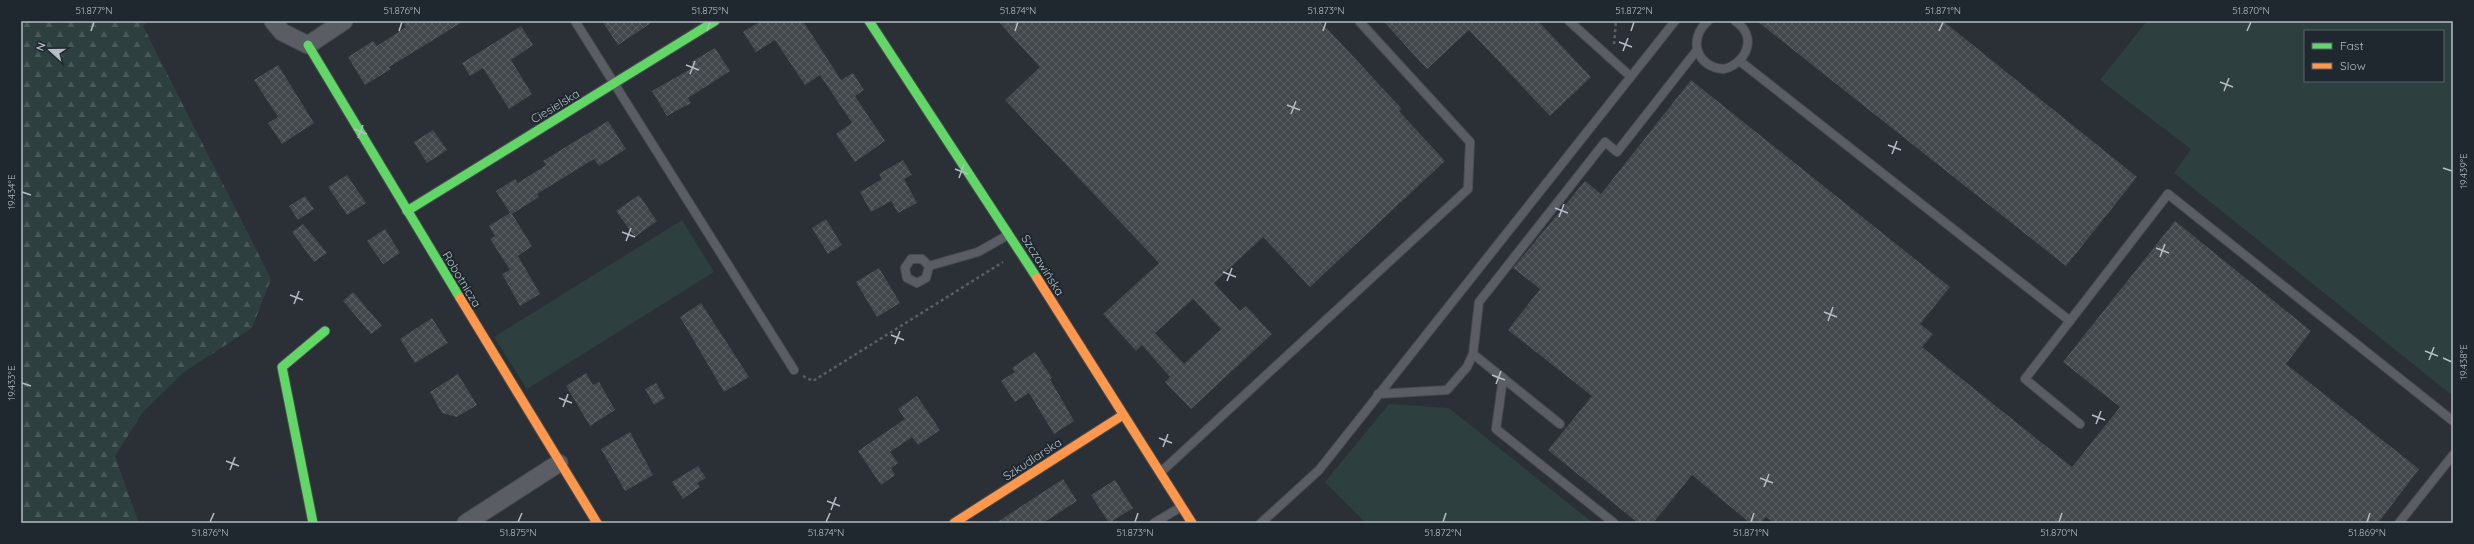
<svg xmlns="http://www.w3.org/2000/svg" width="2474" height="544" font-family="Quicksand,sans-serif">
	<defs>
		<pattern id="forest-firs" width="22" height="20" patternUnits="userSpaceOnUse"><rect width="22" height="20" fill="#2d3f3f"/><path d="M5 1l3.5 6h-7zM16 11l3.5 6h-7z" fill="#495959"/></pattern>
		<pattern id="building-cross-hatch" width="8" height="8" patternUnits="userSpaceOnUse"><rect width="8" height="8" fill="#42474c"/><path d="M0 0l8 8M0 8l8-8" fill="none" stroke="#5b6064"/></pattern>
	</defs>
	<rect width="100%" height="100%" fill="#2a3035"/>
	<g fill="#2d3f3f" fill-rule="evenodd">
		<path d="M 2147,21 L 2453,21 L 2453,396 L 2174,173 L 2191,149 L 2100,80 ZM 2305,31 L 2443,31 L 2443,81 L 2305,81 Z"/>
		<path d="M 682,220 L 714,272 L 527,389 L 494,337 Z"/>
		<path d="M 1389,404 L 1449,408 L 1593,523 L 1366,523 L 1325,482 Z"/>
	</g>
	<path fill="url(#forest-firs)" d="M 21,21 L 150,21 L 143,26 L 271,279 L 252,328 L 184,372 L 143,412 L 115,456 L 139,523 L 21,523 Z"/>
	<g fill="url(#building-cross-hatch)" fill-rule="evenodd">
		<path d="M 402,21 L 464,21 L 389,67 L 391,69 L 365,85 L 348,57 L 373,41 L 377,46 L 406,27 Z"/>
		<path d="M 602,21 L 654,21 L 618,45 Z"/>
		<path d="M 761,21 L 803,21 L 841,80 L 853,73 L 864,90 L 855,96 L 885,141 L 855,162 L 836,134 L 852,123 L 820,75 L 805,85 L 775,40 L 756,52 L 743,32 Z"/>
		<path d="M 998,21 L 1320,21 L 1402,109 L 1399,111 L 1445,161 L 1310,287 L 1263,237 L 1214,283 L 1240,311 L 1246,306 L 1272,334 L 1191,409 L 1165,382 L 1170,377 L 1142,345 L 1136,351 L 1103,314 L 1159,263 L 1005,100 L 1040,67 ZM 1193,299 L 1221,329 L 1184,364 L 1155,333 Z"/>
		<path d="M 1383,21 L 1538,21 L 1591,77 L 1550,116 L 1469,30 L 1427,69 Z"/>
		<path d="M 1757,21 L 1943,21 L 2137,177 L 2066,266 Z"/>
		<path d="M 521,26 L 533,45 L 511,60 L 532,94 L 509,109 L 483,68 L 470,76 L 462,63 Z"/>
		<path d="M 715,48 L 730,71 L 688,98 L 691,103 L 667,116 L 652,91 L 694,67 L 691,62 Z"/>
		<path d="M 278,65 L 314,123 L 282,144 L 268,123 L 278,117 L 254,80 Z"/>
		<path d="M 1691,80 L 1950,287 L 1920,324 L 1933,334 L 1922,347 L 2072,467 L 2120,407 L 2063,362 L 2175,221 L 2311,331 L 2286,364 L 2419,469 L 2378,523 L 1774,523 L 1766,517 L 1761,523 L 1750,523 L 1692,475 L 1653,523 L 1638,523 L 1548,450 L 1592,396 L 1508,330 L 1540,289 L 1513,268 L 1585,181 L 1601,194 Z"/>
		<path d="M 608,121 L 626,149 L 599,166 L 594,159 L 537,194 L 539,197 L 512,214 L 532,246 L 518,256 L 540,294 L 520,306 L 502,274 L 510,270 L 490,239 L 495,236 L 489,226 L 510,213 L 496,191 L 515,179 L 518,183 L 546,165 L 543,161 Z"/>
		<path d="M 433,130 L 447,150 L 427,163 L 414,142 Z"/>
		<path d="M 903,160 L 912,175 L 904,179 L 917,203 L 898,213 L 891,201 L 871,212 L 860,192 L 882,179 L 879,174 Z"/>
		<path d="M 347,175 L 366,203 L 347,215 L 328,187 Z"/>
		<path d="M 639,195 L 657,221 L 635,237 L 616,211 Z"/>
		<path d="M 305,196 L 314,209 L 298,220 L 289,206 Z"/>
		<path d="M 826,219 L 842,245 L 828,254 L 812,228 Z"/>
		<path d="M 303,224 L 327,253 L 314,262 L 292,232 Z"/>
		<path d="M 385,229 L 400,253 L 383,264 L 367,241 Z"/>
		<path d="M 879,268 L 900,303 L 877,317 L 856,282 Z"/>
		<path d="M 353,292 L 382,326 L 371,334 L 343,301 Z"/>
		<path d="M 701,303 L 749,377 L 724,392 L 680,317 Z"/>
		<path d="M 432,318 L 448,343 L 415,363 L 400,339 Z"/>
		<path d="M 1035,352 L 1052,378 L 1050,379 L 1074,421 L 1054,434 L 1029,393 L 1015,402 L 1001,381 L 1015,372 L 1012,368 Z"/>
		<path d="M 586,373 L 593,385 L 599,382 L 615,410 L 590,426 L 566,386 Z"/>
		<path d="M 458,374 L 477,405 L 457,417 L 442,413 L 430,392 Z"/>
		<path d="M 656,383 L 665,398 L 654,405 L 645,389 Z"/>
		<path d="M 917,396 L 940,430 L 918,445 L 912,437 L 890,452 L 898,463 L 891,468 L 895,475 L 881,485 L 858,451 L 905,419 L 898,409 Z"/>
		<path d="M 630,432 L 653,475 L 625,491 L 601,449 Z"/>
		<path d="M 698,466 L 706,478 L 697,483 L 700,487 L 683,499 L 672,482 Z"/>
		<path d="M 1063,479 L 1077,501 L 1043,523 L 996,523 Z"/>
		<path d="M 1115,480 L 1133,508 L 1109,523 L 1091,495 Z"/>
	</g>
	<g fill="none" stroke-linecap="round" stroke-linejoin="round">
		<defs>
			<g id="lane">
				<path d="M 575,21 L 794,370"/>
				<path d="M 1569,21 L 1630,76"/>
				<path d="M 1708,21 C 1687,39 1697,68 1724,69 C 1747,63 1758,36 1735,21"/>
				<path d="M 1741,62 L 2070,321"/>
				<path d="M 911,259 L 922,259 L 929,266 L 926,278 L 917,283 L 907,278 L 905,268 Z"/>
				<path d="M 929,266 L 978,252 L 1008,235"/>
				<path d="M 1473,354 L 1560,424"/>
				<path d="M 1503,378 L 1496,429 L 1614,523"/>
				<path d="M 1378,394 L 1447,390 L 1467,367 L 1473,354 L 1479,302 L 1605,142 L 1617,152 L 1697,50"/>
				<path d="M 2080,424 L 2025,379 L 2168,194 L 2453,421"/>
				<path d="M 1161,472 L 1468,189 L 1470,142 L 1359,21"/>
				<path d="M 1154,523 L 1181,507"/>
				<path d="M 1261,523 L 1319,470 L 1675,21"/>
				<path d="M 2399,523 L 2453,455"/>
			</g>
			<g id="street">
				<path d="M 273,21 L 282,32 L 308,45 L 344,21"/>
				<path d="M 466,523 L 559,463"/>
			</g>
			<g id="fast">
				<path d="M 869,21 L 1037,278"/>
				<path d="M 308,45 L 460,298"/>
				<path d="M 407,211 L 715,21"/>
				<path d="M 313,523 L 282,367 L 325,331"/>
			</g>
			<g id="slow">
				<path d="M 1037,278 L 1192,523"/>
				<path d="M 460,298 L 597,523"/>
				<path d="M 954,523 L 1123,415"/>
			</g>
		</defs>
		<use href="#lane" stroke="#484c50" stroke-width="10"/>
		<use href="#street" stroke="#484c50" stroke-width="19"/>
		<use href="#fast" stroke="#484c50" stroke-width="11"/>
		<use href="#slow" stroke="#484c50" stroke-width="11"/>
		<g stroke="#5a5f62" stroke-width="2.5" stroke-dasharray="3 3" stroke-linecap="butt">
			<path d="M 1614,44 L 1616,21"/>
			<path d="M 803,376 L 813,381 L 1003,262"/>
		</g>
		<use href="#lane" stroke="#5a5e64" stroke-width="8"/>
		<use href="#street" stroke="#5a5e64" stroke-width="17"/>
		<use href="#fast" stroke="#63d668" stroke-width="9"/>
		<use href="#slow" stroke="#ff974d" stroke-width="9"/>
	</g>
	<path fill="none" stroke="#b5bdc5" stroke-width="1.5" d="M 91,31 L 94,22M 399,31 L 402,22M 707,31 L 710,22M 1015,31 L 1018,22M 1323,31 L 1326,22M 1631,31 L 1634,22M 1939,31 L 1943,22M 2247,31 L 2251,22M 1619,42 L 1632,47M 1623,51 L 1628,38M 686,65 L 699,70M 690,74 L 695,61M 2220,82 L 2233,87M 2224,91 L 2229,78M 1287,105 L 1300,110M 1291,114 L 1296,101M 354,129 L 367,134M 358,138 L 363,125M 1888,145 L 1901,150M 1892,154 L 1897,141M 2443,168 L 2452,171M 955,169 L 968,174M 959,178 L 964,164M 22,192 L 31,195M 1555,208 L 1568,213M 1559,217 L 1564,204M 622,232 L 635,237M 626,241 L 631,228M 2156,248 L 2169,253M 2160,257 L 2165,244M 1223,272 L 1236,277M 1227,281 L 1232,268M 290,295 L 303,300M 294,304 L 299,291M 1824,312 L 1837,317M 1828,321 L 1833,307M 891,335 L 904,340M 895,344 L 900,331M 2425,351 L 2438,356M 2443,358 L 2452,362M 2429,360 L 2434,347M 1492,375 L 1505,380M 22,383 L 31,386M 1496,384 L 1501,371M 559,398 L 572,403M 563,407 L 568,394M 2092,415 L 2105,420M 2096,424 L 2101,411M 1159,438 L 1172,443M 1163,447 L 1168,434M 226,461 L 239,466M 230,470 L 235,457M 1760,478 L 1773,483M 1764,487 L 1769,474M 827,501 L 840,506M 831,510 L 836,497M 210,522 L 214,513M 518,522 L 522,513M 826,522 L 830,513M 1135,522 L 1138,513M 1443,522 L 1446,513M 1751,522 L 1754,513M 2059,522 L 2062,513M 2367,522 L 2370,513"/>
	<g text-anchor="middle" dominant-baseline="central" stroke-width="4" stroke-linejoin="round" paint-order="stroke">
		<g font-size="12" fill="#b5bdc5" stroke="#1f272f">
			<text transform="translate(555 106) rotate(-31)">Ciesielska</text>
			<text transform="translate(1043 265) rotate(58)">Szczawińska</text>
			<text transform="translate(462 279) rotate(59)">Robotnicza</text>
			<text transform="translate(1032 459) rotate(-33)">Szkudlarska</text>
		</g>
	</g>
	<rect width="2474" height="544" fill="none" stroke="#1f272f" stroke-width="44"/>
	<rect x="2304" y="30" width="140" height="52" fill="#1f272f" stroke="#5b636b"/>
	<rect x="2312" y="43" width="20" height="6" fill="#63d668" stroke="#5b636b"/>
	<text x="2340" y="50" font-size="12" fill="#b5bdc5">Fast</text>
	<rect x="2312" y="63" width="20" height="6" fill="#ff974d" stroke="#5b636b"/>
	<text x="2340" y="70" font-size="12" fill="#b5bdc5">Slow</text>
	<g transform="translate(50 50) rotate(291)" stroke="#1f272f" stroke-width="3" paint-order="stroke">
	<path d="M0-3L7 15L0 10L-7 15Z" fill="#b5bdc5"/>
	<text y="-6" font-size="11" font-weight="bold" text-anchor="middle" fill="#b5bdc5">N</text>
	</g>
	<rect x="22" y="22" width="2430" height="500" fill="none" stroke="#b5bdc5" stroke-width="1.5"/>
	<g font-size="10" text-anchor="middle" fill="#b5bdc5">
		<text x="94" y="14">51.877°N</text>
		<text x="402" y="14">51.876°N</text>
		<text x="710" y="14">51.875°N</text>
		<text x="1018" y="14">51.874°N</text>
		<text x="1326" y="14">51.873°N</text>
		<text x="1634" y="14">51.872°N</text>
		<text x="1943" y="14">51.871°N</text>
		<text x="2251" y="14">51.870°N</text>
		<text transform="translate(2463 171) rotate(-90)" y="4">19.439°E</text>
		<text transform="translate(11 192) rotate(-90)" y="4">19.434°E</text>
		<text transform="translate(2463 362) rotate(-90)" y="4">19.438°E</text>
		<text transform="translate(11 383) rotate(-90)" y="4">19.433°E</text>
		<text x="210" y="536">51.876°N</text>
		<text x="518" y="536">51.875°N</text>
		<text x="826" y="536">51.874°N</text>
		<text x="1135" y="536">51.873°N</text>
		<text x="1443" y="536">51.872°N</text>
		<text x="1751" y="536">51.871°N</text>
		<text x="2059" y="536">51.870°N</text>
		<text x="2367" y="536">51.869°N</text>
	</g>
</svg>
